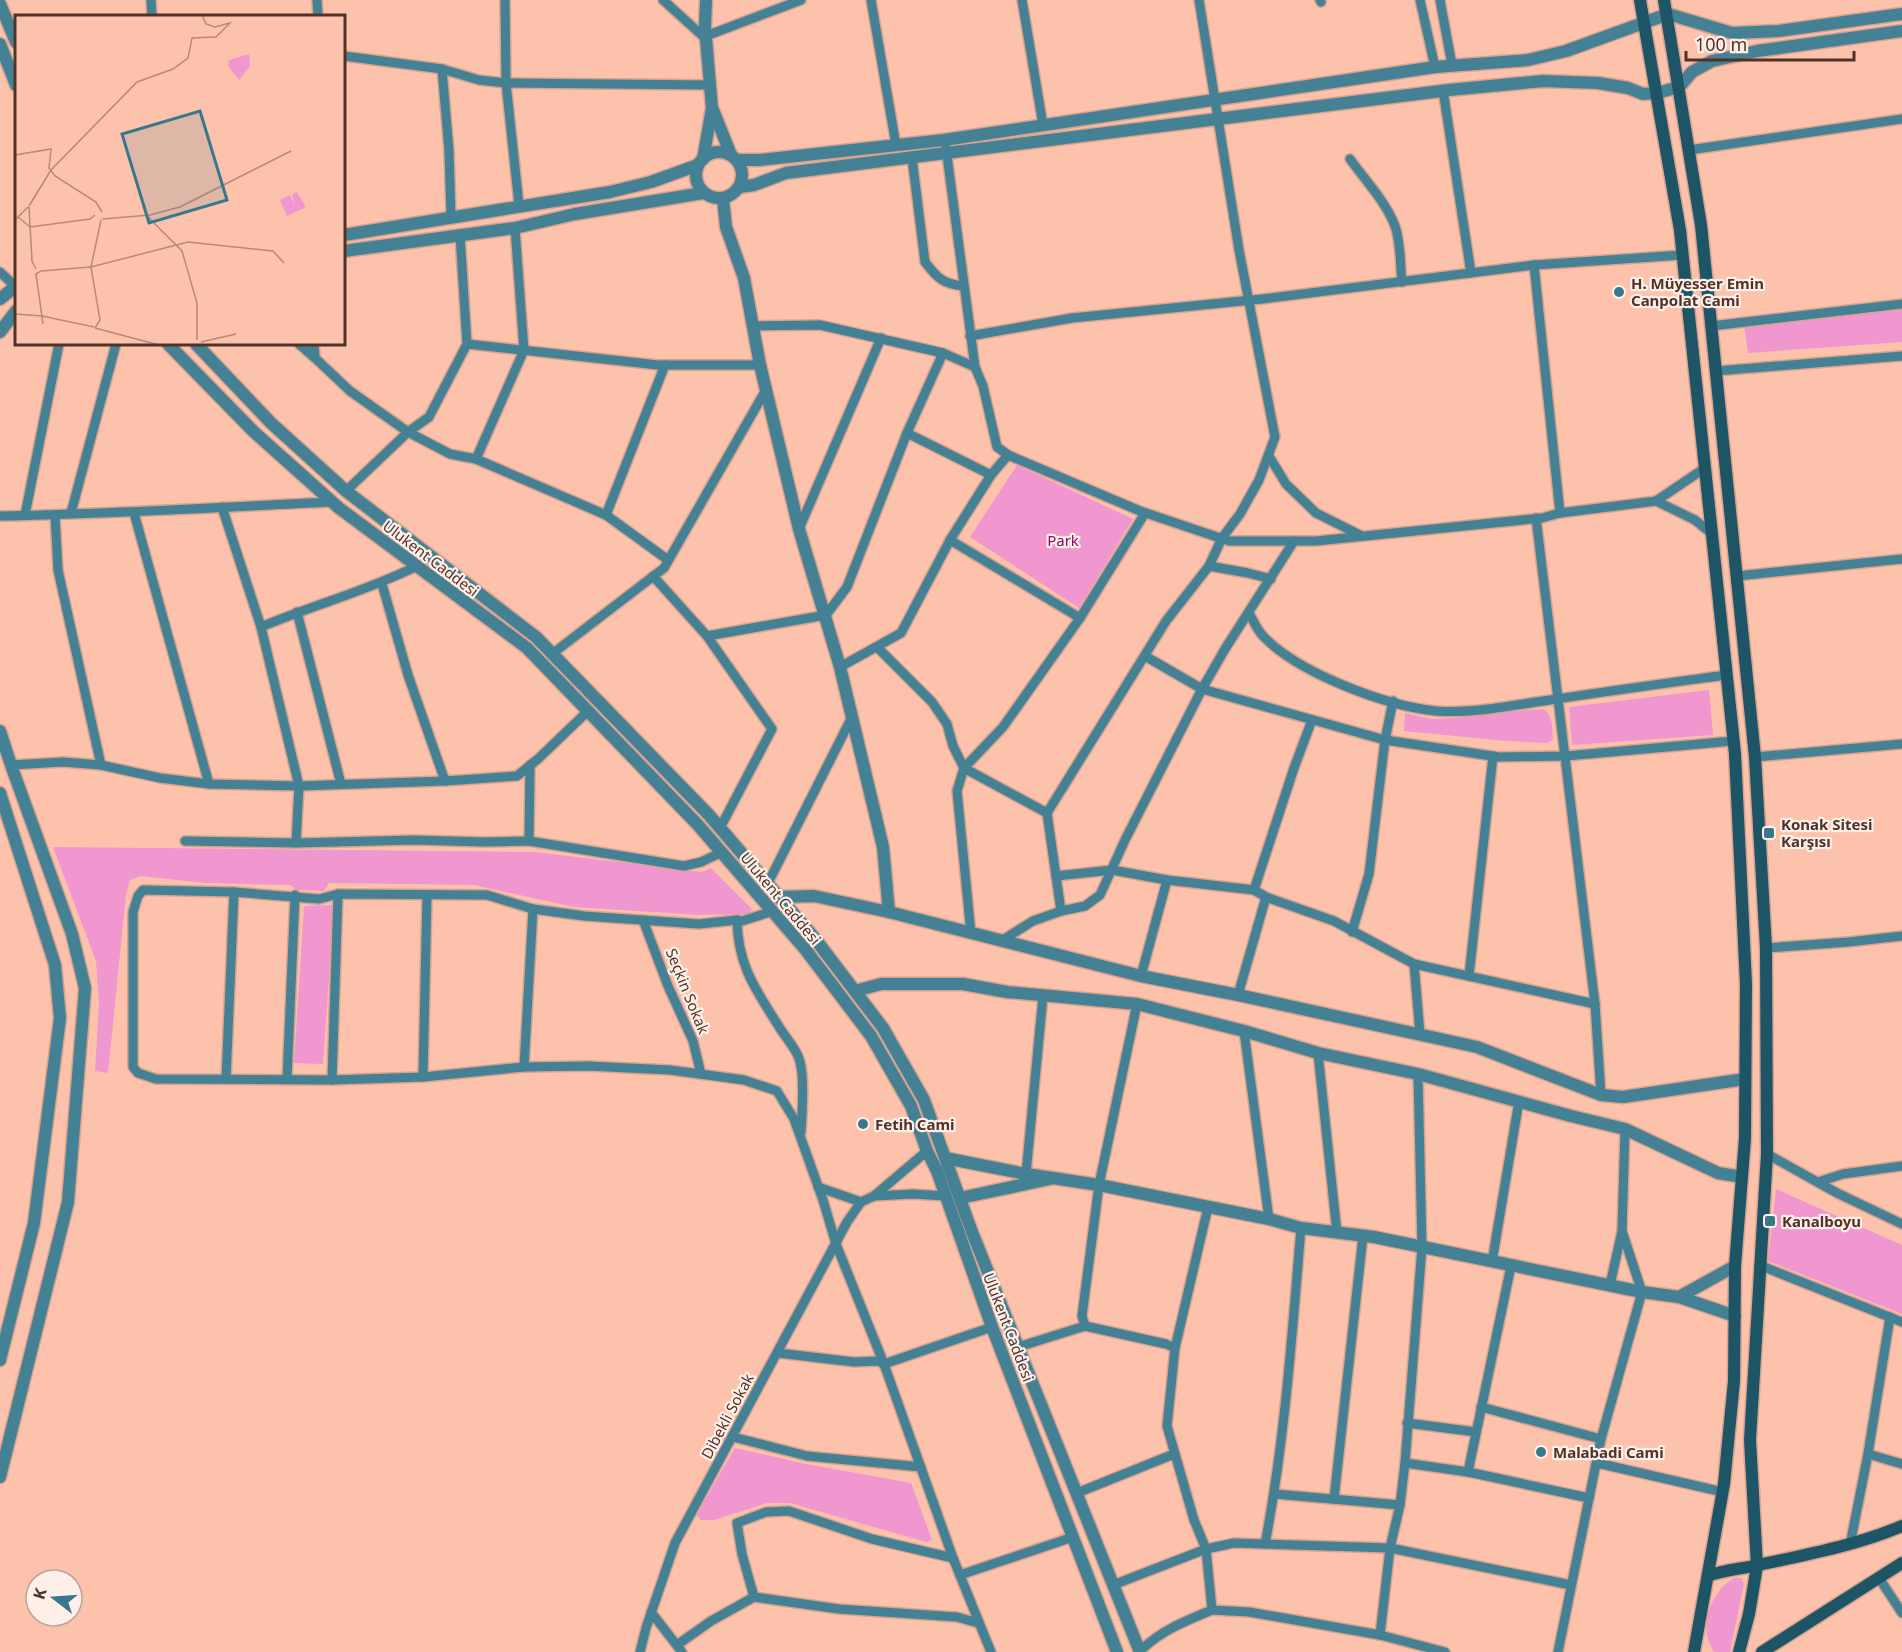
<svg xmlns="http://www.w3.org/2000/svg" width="1902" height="1652" font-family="'Noto Sans',sans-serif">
	<rect width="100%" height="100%" fill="#fdc2ac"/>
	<g fill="#f097d0">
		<path d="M 1902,310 L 1902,342 L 1748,353 L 1744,325 Z"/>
		<path d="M 1017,465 L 1133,519 L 1079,608 L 970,537 Z"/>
		<path d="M 1709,690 L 1713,735 L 1572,745 L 1569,707 Z"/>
		<path d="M 1543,709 C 1554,716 1552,728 1553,740 L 1547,743 L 1506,741 L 1404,731 L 1405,713 L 1431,719 L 1457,718 L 1492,713 Z"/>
		<path d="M 53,847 L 535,852 L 702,872 L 711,868 L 752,909 L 749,914 L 700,915 L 574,907 L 474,885 L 329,883 L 324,891 L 296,890 L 291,885 L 205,883 L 141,876 L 130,880 L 126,895 L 108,1073 L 95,1071 L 99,1003 L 96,961 Z"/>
		<path d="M 334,905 L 323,1064 L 294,1063 L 304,906 Z"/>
		<path d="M 1776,1189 L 1902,1245 L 1902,1314 L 1768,1261 Z"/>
		<path d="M 735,1448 L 806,1464 L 911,1483 L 932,1540 L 926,1542 L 790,1503 L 767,1503 L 714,1520 L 701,1520 L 697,1516 L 699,1510 Z"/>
		<path d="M 1734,1578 L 1741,1578 L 1744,1584 L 1730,1652 L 1714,1652 C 1697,1628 1710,1592 1734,1578 Z"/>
	</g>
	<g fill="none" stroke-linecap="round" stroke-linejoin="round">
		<defs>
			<g id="minor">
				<path d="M 151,0 L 152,16"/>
				<path d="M 317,0 L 318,16"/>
				<path d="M 505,0 L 506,83 L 519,205"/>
				<path d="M 663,0 L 706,39"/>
				<path d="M 871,0 L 896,145"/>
				<path d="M 1022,0 L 1043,125"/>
				<path d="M 1199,0 L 1239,250 L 1275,437 L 1259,480 L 1240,514 L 1222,538 L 1209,566"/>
				<path d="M 1320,0 L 1321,2"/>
				<path d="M 1420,0 L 1435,67"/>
				<path d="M 1440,0 L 1452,65"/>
				<path d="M 706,36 L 801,0"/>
				<path d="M 344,56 L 442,69 L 479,80 L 506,83 L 710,85"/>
				<path d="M 442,69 L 449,151 L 451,216"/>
				<path d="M 1443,90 L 1471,273"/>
				<path d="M 946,148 L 975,367 L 983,386 L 997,447 L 1008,455 L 1140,511 L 1229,541 L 1316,541 L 1542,518 L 1560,513 L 1656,501 L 1705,468"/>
				<path d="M 1689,150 L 1902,119"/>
				<path d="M 912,158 L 925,262 C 937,278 943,284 964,286"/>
				<path d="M 1350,159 C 1365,180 1386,202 1395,226 C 1401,243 1400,264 1402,282"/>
				<path d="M 1534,265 L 1560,513"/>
				<path d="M 0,272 L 16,287"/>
				<path d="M 753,326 L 820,325 L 943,353 L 975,367"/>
				<path d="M 1711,326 L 1902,304"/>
				<path d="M 970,336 L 1072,318 L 1262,299 L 1534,265 L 1682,255"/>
				<path d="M 299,344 L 315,358"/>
				<path d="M 314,344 L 315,358 L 350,391 L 408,432 L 450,454 L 476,459 L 606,515 L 668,560"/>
				<path d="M 467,344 L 658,365 L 760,365"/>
				<path d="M 1716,371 L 1902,356"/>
				<path d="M 907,433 L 991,475"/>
				<path d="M 1269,456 L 1286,484 L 1316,513 L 1362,536"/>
				<path d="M 476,459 L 524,350 L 515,228"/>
				<path d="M 346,491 L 408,432 L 429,417 L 467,344 L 460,235"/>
				<path d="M 1656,501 L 1695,520 L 1712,534"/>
				<path d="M 222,507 L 261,627 L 299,786 L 296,843"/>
				<path d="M 71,513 L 116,344"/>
				<path d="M 134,513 L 209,784"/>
				<path d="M 25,515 L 59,344"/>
				<path d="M 606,515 L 665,365"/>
				<path d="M 0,516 C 111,514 221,507 332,502"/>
				<path d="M 55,516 L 58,570 L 101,765"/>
				<path d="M 1536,518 L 1595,1004 L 1601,1095"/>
				<path d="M 799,529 L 881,338"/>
				<path d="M 950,540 L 1080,618"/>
				<path d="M 653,576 L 707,636 L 772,729 L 720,828"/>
				<path d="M 1737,576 L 1902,559"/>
				<path d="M 382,584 L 408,675 L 445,781"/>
				<path d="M 297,612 L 341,784"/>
				<path d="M 1249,613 C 1253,620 1257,630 1263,636 C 1298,673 1386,706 1436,711 C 1474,714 1513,705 1550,700 C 1609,691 1668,683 1726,675"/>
				<path d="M 261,627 C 313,605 367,591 417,566"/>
				<path d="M 707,636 L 826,615 L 847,587 L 907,433 L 943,353"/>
				<path d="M 878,648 L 932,702 L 947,724 L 953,746 L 964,768 L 1047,813 L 1166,621 L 1209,566 L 1248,573 L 1271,579"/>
				<path d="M 552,654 L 664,568 L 767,388"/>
				<path d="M 1145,656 L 1202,689 L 1385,740 L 1499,757 L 1566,756 L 1733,741"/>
				<path d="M 840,667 L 901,633 L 950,540 L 991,475 L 1008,455"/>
				<path d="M 1755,757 L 1902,744"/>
				<path d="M 11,765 L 63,762 L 101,765 L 160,778 L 209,784 L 299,786 L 445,781 L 517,776 L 539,758 L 588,711"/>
				<path d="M 1047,813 L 1061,911"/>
				<path d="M 185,841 L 296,843 L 414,840 L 484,842 L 529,841 L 684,866 L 701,862 L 722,852"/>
				<path d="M 529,841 L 530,765"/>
				<path d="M 1056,876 L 1112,870 L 1167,880 L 1254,890 L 1266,897 L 1334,921 L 1414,964 L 1595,1004"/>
				<path d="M 768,883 L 852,717"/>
				<path d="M 1254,890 L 1294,768 L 1312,720"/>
				<path d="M 773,911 L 742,921 L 737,920 L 699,924 L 584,916 L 533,909 L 487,895 L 338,894 L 319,899 L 234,892 L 143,890 L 138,896 L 133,912 L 133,1067 L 138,1073 L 156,1079 L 332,1080 L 423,1077 L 524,1067 L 588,1066 L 670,1070 L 744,1080 L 777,1091 L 794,1119 L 823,1200 L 836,1244 L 884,1364 L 953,1558 L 991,1652"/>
				<path d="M 643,920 L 668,986 L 693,1041 L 701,1074"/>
				<path d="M 737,920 C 738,968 757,991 781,1030 C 787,1039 798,1051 800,1062 C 805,1079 802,1114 801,1132"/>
				<path d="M 1352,932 L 1369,874 L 1385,740 L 1393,701"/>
				<path d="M 971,934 L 957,791 L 964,768 L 1003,727 L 1080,618 L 1145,513"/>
				<path d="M 1001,941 L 1033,921 L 1061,911 L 1085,906 L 1100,895 L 1125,840 L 1202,689 L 1225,649 L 1294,541"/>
				<path d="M 1766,948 L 1848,942 L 1902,936"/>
				<path d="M 1414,964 L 1420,1034"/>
				<path d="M 1141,976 L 1167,880"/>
				<path d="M 1469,976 L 1493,756"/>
				<path d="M 1238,995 L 1266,897"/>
				<path d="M 1137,1004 L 1099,1185 L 1082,1316 L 1085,1326 L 1166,1344 L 1175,1348"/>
				<path d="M 1244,1031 L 1269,1219"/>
				<path d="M 1318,1053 L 1337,1233"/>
				<path d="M 524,1067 L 533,909"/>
				<path d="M 1418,1074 L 1422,1247 L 1405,1463 L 1400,1505 L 1390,1548 L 1380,1635 L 1445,1652"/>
				<path d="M 423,1077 L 427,895"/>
				<path d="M 226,1079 L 234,892"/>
				<path d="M 287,1079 L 295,895"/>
				<path d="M 332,1080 L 338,894"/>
				<path d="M 1767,1154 L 1837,1193 L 1902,1224"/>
				<path d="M 1026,1174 L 1043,996"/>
				<path d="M 1818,1182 L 1843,1174 L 1902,1166"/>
				<path d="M 818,1187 L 861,1202 L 874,1196 L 927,1151"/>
				<path d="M 874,1196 L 913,1194 L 945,1196"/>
				<path d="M 1208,1207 L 1175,1348 L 1167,1426 L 1194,1520 L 1206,1549 L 1234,1543 L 1390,1548 L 1571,1585"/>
				<path d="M 1492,1262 L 1519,1101"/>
				<path d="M 1759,1265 L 1902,1322"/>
				<path d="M 1610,1285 L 1622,1231 L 1625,1129"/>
				<path d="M 1018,1347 L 1085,1326"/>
				<path d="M 778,1353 L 854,1362 L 878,1361 L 884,1364 L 992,1327"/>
				<path d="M 1481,1407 L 1601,1439"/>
				<path d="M 1407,1423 L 1476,1432"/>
				<path d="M 733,1437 L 807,1456 L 921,1467"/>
				<path d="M 1868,1454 L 1902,1464"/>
				<path d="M 1405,1463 L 1468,1472 L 1589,1498"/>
				<path d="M 1597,1463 L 1723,1492"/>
				<path d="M 1468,1472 L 1511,1266"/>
				<path d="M 1077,1493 L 1174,1454"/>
				<path d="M 1275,1494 L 1400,1505"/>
				<path d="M 1334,1499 L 1363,1236"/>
				<path d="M 1265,1544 C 1285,1440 1292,1334 1301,1228"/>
				<path d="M 1850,1545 L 1868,1454 L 1890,1317"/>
				<path d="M 960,1575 L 1073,1537"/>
				<path d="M 1879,1578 L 1902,1613"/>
				<path d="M 1113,1585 L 1206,1549 L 1212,1610 C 1185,1621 1160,1631 1139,1652"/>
				<path d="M 754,1597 L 742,1554 L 737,1523 L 766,1512 L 789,1511 L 872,1539 L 953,1558"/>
				<path d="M 1212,1610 L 1249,1612 L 1380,1635"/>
				<path d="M 651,1612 L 682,1652"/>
				<path d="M 677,1645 L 711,1621 L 754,1597 L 839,1609 L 957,1617 L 978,1623"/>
				<path d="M 640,1652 L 646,1628 L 675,1543 L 847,1222 L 861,1202"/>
				<path d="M 1558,1652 L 1601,1439 L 1642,1292 L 1622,1231"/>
			</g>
			<g id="tertiary">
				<path d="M 0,4 L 16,42"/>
				<path d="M 0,44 L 16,85"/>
				<path d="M 713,110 L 731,155"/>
				<circle cx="719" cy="175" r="23"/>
				<path d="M 703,159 L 712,108 L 705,27 L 706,0"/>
				<path d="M 737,160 L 760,160 L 944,140 L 1435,67 L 1528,60 L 1566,51 L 1668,14 L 1732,33 L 1778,31 L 1902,14"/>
				<path d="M 740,187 L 754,185 L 786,173 L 1449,90 L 1543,81 L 1598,83 L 1628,88 L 1643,94 L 1657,93 L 1679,87 L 1692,72 L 1712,61 L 1757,51 L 1902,31"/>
				<path d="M 723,199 L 726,227 L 744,278 L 760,365 L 799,529 L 840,667 L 883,847 L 889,912"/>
				<path d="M 344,235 L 610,192 L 651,182 L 698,165"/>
				<path d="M 344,251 L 515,228 L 575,214 L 703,193"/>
				<path d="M 0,299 L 16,286"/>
				<path d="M 0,332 L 16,311"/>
				<path d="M 168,344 L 254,432 L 339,508 L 527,648 L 698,825 L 805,949 L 871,1036 L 911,1106 L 927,1151 L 937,1171 L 992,1327 L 1117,1652"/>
				<path d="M 196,344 L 271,423 L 346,491 L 536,637 L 709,815 L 816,940 L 883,1028 L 924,1100 L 972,1232 L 1140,1652"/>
				<path d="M 0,731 L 11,765 L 72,934 L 85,988 L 68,1202 L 0,1477"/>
				<path d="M 0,793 L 55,965 L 60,1018 L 34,1223 L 0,1360"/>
				<path d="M 779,897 L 814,896 L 889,912 L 1141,976 L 1238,995 L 1477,1047 L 1601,1095 L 1623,1097 L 1745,1079"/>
				<path d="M 855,991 L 881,984 L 963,984 L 1007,992 L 1137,1004 L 1244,1031 L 1318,1053 L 1418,1074 L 1571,1116 L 1625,1129 L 1718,1173 L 1742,1177"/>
				<path d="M 945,1158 L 1026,1174 L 1099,1185 L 1269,1219 L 1301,1228 L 1374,1237 L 1642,1292 L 1679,1297 L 1735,1316"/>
				<path d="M 960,1198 L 1050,1179"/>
				<path d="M 1679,1297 L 1735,1266"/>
			</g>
			<g id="secondary">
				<path d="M 1640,0 L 1680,230 L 1735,754 L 1746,984 L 1745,1138 L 1735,1266 L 1734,1381 L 1724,1484 L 1694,1652"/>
				<path d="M 1664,0 L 1701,225 L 1755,757 L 1766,948 L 1767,1154 L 1750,1440 L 1757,1566 L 1749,1614 L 1739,1652"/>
				<path d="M 1708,1576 C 1726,1569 1744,1569 1763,1564 C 1810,1554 1857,1545 1902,1526"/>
				<path d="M 1762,1652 L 1902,1563"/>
			</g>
		</defs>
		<use href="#minor" stroke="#d7a38f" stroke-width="12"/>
		<use href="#tertiary" stroke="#d7a38f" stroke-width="15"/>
		<use href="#secondary" stroke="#d7a38f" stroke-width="15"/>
		<use href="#minor" stroke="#448195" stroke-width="9"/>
		<use href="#tertiary" stroke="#448195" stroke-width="12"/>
		<use href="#secondary" stroke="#1d5566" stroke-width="12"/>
	</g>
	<g fill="#38788c" stroke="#ffefe9" stroke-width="2">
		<circle cx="1619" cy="292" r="6"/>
		<rect x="1763" y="827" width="12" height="12" rx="3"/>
		<circle cx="863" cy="1124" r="6"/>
		<rect x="1764" y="1215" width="12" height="12" rx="3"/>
		<circle cx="1541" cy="1452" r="6"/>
	</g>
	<g text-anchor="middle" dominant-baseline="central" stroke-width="4.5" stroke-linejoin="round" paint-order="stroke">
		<g font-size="15" font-weight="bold" fill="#503328" stroke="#ffefe9" text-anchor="start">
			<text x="1631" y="283">H. Müyesser Emin<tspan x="1631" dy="17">Canpolat Cami</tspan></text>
			<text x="1781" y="824">Konak Sitesi<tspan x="1781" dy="17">Karşısı</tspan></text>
			<text x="875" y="1124">Fetih Cami</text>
			<text x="1782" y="1221">Kanalboyu</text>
			<text x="1553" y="1452">Malabadi Cami</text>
		</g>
		<g font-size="15" fill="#8f086f" stroke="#ffefe9">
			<text x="1063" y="540">Park</text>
		</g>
		<g font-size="15" fill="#503328" stroke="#ffefe9">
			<text transform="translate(431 558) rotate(37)">Ulukent Caddesi</text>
			<text transform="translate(781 898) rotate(50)">Ulukent Caddesi</text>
			<text transform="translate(688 991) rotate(68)">Seçkin Sokak</text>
			<text transform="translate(1009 1327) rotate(69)">Ulukent Caddesi</text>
			<text transform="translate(727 1416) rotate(-62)">Dibekli Sokak</text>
		</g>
	</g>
	<g transform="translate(15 15)">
		<rect width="330" height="330" fill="#fdc2ac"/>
		<path d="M 234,39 L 235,51 L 224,65 L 213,51 L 214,45 ZM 282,177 L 291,192 L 272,201 L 265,185 L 275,180 L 280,190 L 277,180 Z" fill="#f097d0"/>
		<path fill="none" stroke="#b88977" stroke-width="1.5" d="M 0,140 L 36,134 L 34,153 L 40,161 L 81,187 L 87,197M 14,191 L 36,155 L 122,67 L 158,54 L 173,43 L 177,23 L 201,22 L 215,8 L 200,12 L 191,9 L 187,0M 14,192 L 17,246 L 21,254M 132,201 L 167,236 L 182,288 L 182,325M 3,202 L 15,212 L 75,204 L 80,200M 87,204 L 135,200 L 165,192 L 276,136M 0,205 L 13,192M 0,299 L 27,301 L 79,312M 28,309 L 21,259 L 26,256 L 76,252 L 173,227 L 258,236 L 269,248M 80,313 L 85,305 L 76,252 L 86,205M 80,313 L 144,330M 186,327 L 221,319"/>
		<path fill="#38788c" fill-opacity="0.15" stroke="#38788c" stroke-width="3" d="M 185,96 L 212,185 L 134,208 L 107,119 Z"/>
		<rect width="330" height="330" fill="none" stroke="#503328" stroke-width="3"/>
	</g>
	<g transform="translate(54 1598) rotate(287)"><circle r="28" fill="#ffefe9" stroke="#b9a49c" stroke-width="1.5"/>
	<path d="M0-4.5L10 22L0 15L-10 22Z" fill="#38788c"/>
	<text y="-9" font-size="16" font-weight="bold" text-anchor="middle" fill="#503328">K</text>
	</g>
	<path d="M1686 51v9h168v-9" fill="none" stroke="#503328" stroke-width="3"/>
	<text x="1695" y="51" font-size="18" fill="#503328" stroke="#ffefe9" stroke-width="4.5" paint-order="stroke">100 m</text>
</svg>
